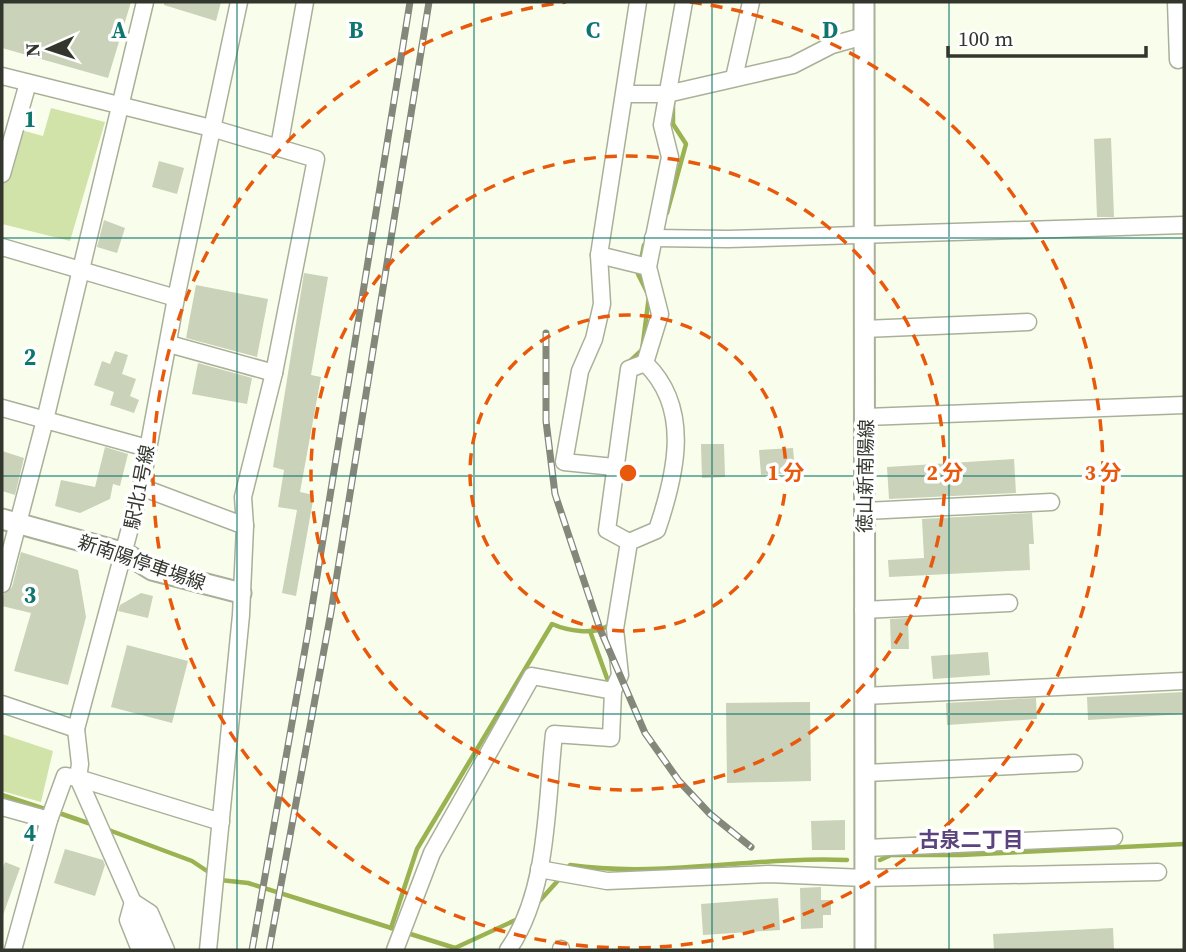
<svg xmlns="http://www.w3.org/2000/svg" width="1186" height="952" font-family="'Source Serif 4','Noto Sans JP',serif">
	<rect width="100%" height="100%" fill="#f8feeb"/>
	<g fill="#d2e3aa">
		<path d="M 51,108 L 105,122 L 70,241 L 2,224 L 2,182 L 17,129 L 43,136 Z"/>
		<path d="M 2,734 L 53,751 L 41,802 L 2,791 Z"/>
	</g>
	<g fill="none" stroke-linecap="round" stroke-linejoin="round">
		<g stroke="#9ab251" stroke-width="4.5">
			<path d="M 667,213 L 686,144 L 673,124 L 673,102"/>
			<path d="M 629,362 L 642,350 L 649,296 L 638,274 L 644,245 L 648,242"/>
			<path d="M 590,631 L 608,681"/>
			<path d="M 2,795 L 48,810"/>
			<path d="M 56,812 L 94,825"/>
			<path d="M 106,829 L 192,861 L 210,873"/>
			<path d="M 880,860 L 891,855 L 961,855 L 1184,844"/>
			<path d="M 567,869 L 570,865 C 661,878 755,856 847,860"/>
			<path d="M 220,880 L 248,883 L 455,948 L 520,918"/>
			<path d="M 535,906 L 562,876"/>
			<path d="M 391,928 L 417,849 L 552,624 C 568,631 593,635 608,626"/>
		</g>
	</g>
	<g fill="#cad2ba">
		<path d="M 2,2 L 131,2 L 108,78 L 2,48 Z"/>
		<path d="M 164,2 L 221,2 L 216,21 L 164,5 Z"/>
		<path d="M 1111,138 L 1114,217 L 1097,217 L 1094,139 Z"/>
		<path d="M 159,161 L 184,168 L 177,194 L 152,187 Z"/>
		<path d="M 104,220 L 125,228 L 117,253 L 97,247 Z"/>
		<path d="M 304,273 L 328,277 L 311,375 L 321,377 L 300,492 L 314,495 L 296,596 L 282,593 L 297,510 L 278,507 L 284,470 L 273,467 Z"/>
		<path d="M 196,285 L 268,299 L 257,357 L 186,338 Z"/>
		<path d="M 115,351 L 128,355 L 122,374 L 136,379 L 130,396 L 139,400 L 134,413 L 110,405 L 114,392 L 94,385 L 102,361 L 110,364 Z"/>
		<path d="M 198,363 L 252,378 L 247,404 L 192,394 Z"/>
		<path d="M 701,444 L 724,444 L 725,477 L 702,478 Z"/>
		<path d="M 105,447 L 128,454 L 120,486 L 113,484 L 110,499 L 80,513 L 55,506 L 61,480 L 95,487 Z"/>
		<path d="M 793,448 L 795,473 L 761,475 L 759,450 Z"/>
		<path d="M 2,451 L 24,458 L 15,495 L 2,491 Z"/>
		<path d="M 1014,459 L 1016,493 L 889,499 L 887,467 Z"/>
		<path d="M 1032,513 L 1034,544 L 1029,544 L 1030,570 L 889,577 L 888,560 L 924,558 L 922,519 Z"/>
		<path d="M 21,552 L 78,570 L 86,617 L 68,685 L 14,671 L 31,613 L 2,606 L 2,601 L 4,594 L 12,587 Z"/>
		<path d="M 141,593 L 153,596 L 148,618 L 118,611 L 120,605 Z"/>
		<path d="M 908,618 L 909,649 L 891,649 L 890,619 Z"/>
		<path d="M 127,645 L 188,661 L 172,723 L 111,707 Z"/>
		<path d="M 988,652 L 990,675 L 933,679 L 931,656 Z"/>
		<path d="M 1184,692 L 1184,714 L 1088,720 L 1087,697 Z"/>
		<path d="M 1036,698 L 1037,719 L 947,725 L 946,703 Z"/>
		<path d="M 810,702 L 811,781 L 727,783 L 726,703 Z"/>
		<path d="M 845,820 L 845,850 L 812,850 L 811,821 Z"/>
		<path d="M 65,849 L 103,860 L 105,865 L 95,896 L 54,883 Z"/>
		<path d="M 5,862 L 20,868 L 3,915 L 2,871 Z"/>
		<path d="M 821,887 L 821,900 L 831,900 L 831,915 L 823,915 L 823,928 L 801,929 L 800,888 Z"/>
		<path d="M 778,898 L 780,930 L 703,935 L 701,904 Z"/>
		<path d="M 1113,928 L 1114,950 L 994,950 L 993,934 Z"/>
	</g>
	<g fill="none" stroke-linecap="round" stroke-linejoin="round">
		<defs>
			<g id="minor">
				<path d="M 1176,2 L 1178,60"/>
				<path d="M 2,76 L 211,128 L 316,159 L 274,373 L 243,497 L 245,526 L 241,615 L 208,950"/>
				<path d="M 734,78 L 751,2"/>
				<path d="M 625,94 L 667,94 L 793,65 L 832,45 L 864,36"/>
				<path d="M 279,147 L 305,2"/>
				<path d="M 2,174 L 28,83"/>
				<path d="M 653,238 L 728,239 L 1184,225"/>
				<path d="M 2,247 L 176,298"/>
				<path d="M 599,255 L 648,267"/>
				<path d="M 864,329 L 1028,322"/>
				<path d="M 169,344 L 274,373"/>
				<path d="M 645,363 L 660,314 L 648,267 L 670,157 L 662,125 L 684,2"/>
				<path d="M 2,408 L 147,448"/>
				<path d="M 866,417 L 1184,405"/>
				<path d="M 614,467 L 564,462 L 580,371 L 594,339 L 602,304 L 599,255 L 638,2"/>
				<path d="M 141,487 L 245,526"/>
				<path d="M 865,511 L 1051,502"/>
				<path d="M 629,542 L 607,530 L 629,369 L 645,363"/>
				<path d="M 2,584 L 45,420 L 145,2"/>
				<path d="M 863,610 L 1009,603"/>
				<path d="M 864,696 L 1184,681"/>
				<path d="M 2,704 L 76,729"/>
				<path d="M 866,773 L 1074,763"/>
				<path d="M 2,807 L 49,820"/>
				<path d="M 866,848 L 1114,837"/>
				<path d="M 539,869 L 607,881 L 769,874 L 865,878 L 1158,872"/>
				<path d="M 133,902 L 150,913 L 166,950"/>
				<path d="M 133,902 L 128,920 L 140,950"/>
				<path d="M 561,949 L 561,950"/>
				<path d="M 13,950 L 49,820 L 65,776 L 78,778 L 221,822"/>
				<path d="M 154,950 L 78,778 L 80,764 L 76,729 L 141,487 L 176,298 L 239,2"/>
				<path d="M 395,950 L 432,853 L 532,676 L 613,691"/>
				<path d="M 508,950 C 549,891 546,804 554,734 L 611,738 L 613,691 L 620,675 L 615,629 L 629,542 L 657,530 C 676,474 692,408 645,363"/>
			</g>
			<g id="major">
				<path d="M 864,2 L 865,950"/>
				<path d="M 2,519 L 125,553 L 152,570 L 241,593"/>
			</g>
		</defs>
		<use href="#minor" stroke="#a9b099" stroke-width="19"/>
		<use href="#major" stroke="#a9b099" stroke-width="23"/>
		<use href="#minor" stroke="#fff" stroke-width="16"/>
		<use href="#major" stroke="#fff" stroke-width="19"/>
		<defs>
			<g id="rail">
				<path d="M 546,333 L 546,421 L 555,494 L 600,629 L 645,733 L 679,781 L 710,814 L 751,847"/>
				<path d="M 252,950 L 308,632 L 410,2"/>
				<path d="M 269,950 L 331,612 L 429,2"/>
			</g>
		</defs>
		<use href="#rail" stroke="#83887b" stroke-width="7"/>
		<use href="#rail" stroke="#fff" stroke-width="4.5" stroke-dasharray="13" stroke-linecap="butt"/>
	</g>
	<path fill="none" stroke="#0f766e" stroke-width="2" stroke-opacity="0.55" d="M 237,2 L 237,950M 474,2 L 474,950M 712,2 L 712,950M 949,2 L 949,950M 2,238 L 1184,238M 2,476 L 1184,476M 2,714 L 1184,714"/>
	<g fill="none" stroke="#e8590c" stroke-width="3.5" stroke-dasharray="12 9">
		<circle cx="628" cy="473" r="158"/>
		<circle cx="628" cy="473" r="317"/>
		<path d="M690 2A475 475 0 1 1 566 2"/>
	</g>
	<g text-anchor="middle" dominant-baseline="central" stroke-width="7" stroke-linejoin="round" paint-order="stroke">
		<g font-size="19" fill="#33362d" stroke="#fff">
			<text transform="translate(865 476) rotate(-89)">徳山新南陽線</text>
			<text transform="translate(139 487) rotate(-79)">駅北1号線</text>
			<text transform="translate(142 562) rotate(19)">新南陽停車場線</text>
		</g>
		<g font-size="21" font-weight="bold" fill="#5b437f" stroke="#fff">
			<text x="971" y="839">古泉二丁目</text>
		</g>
	</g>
	<g font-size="23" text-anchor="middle" font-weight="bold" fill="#0f766e" stroke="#fff" stroke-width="7" stroke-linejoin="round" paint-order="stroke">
		<text x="119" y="38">A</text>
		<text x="356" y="38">B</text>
		<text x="593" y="38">C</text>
		<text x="830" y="38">D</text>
		<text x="30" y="127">1</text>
		<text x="30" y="365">2</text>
		<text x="30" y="603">3</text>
		<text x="30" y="841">4</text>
	</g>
	<circle cx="628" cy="473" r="10" fill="#e8590c" stroke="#fff" stroke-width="3.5"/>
	<g font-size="21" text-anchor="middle" font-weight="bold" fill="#e8590c" stroke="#fff" stroke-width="7" stroke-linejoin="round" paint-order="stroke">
		<text x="786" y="480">1 分</text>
		<text x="945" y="480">2 分</text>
		<text x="1103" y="480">3 分</text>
	</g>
	<rect width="1186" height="952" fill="none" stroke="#33362d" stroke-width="7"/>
	<g transform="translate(49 49) rotate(267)" stroke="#ffffff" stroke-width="5" paint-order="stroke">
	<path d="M0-5L12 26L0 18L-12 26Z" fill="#33362d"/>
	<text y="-10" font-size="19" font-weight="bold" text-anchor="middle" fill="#33362d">N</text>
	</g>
	<path d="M948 46v10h198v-10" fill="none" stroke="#33362d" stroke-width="3.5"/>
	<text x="958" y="46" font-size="21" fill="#33362d" stroke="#ffffff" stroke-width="5" paint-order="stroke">100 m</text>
</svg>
